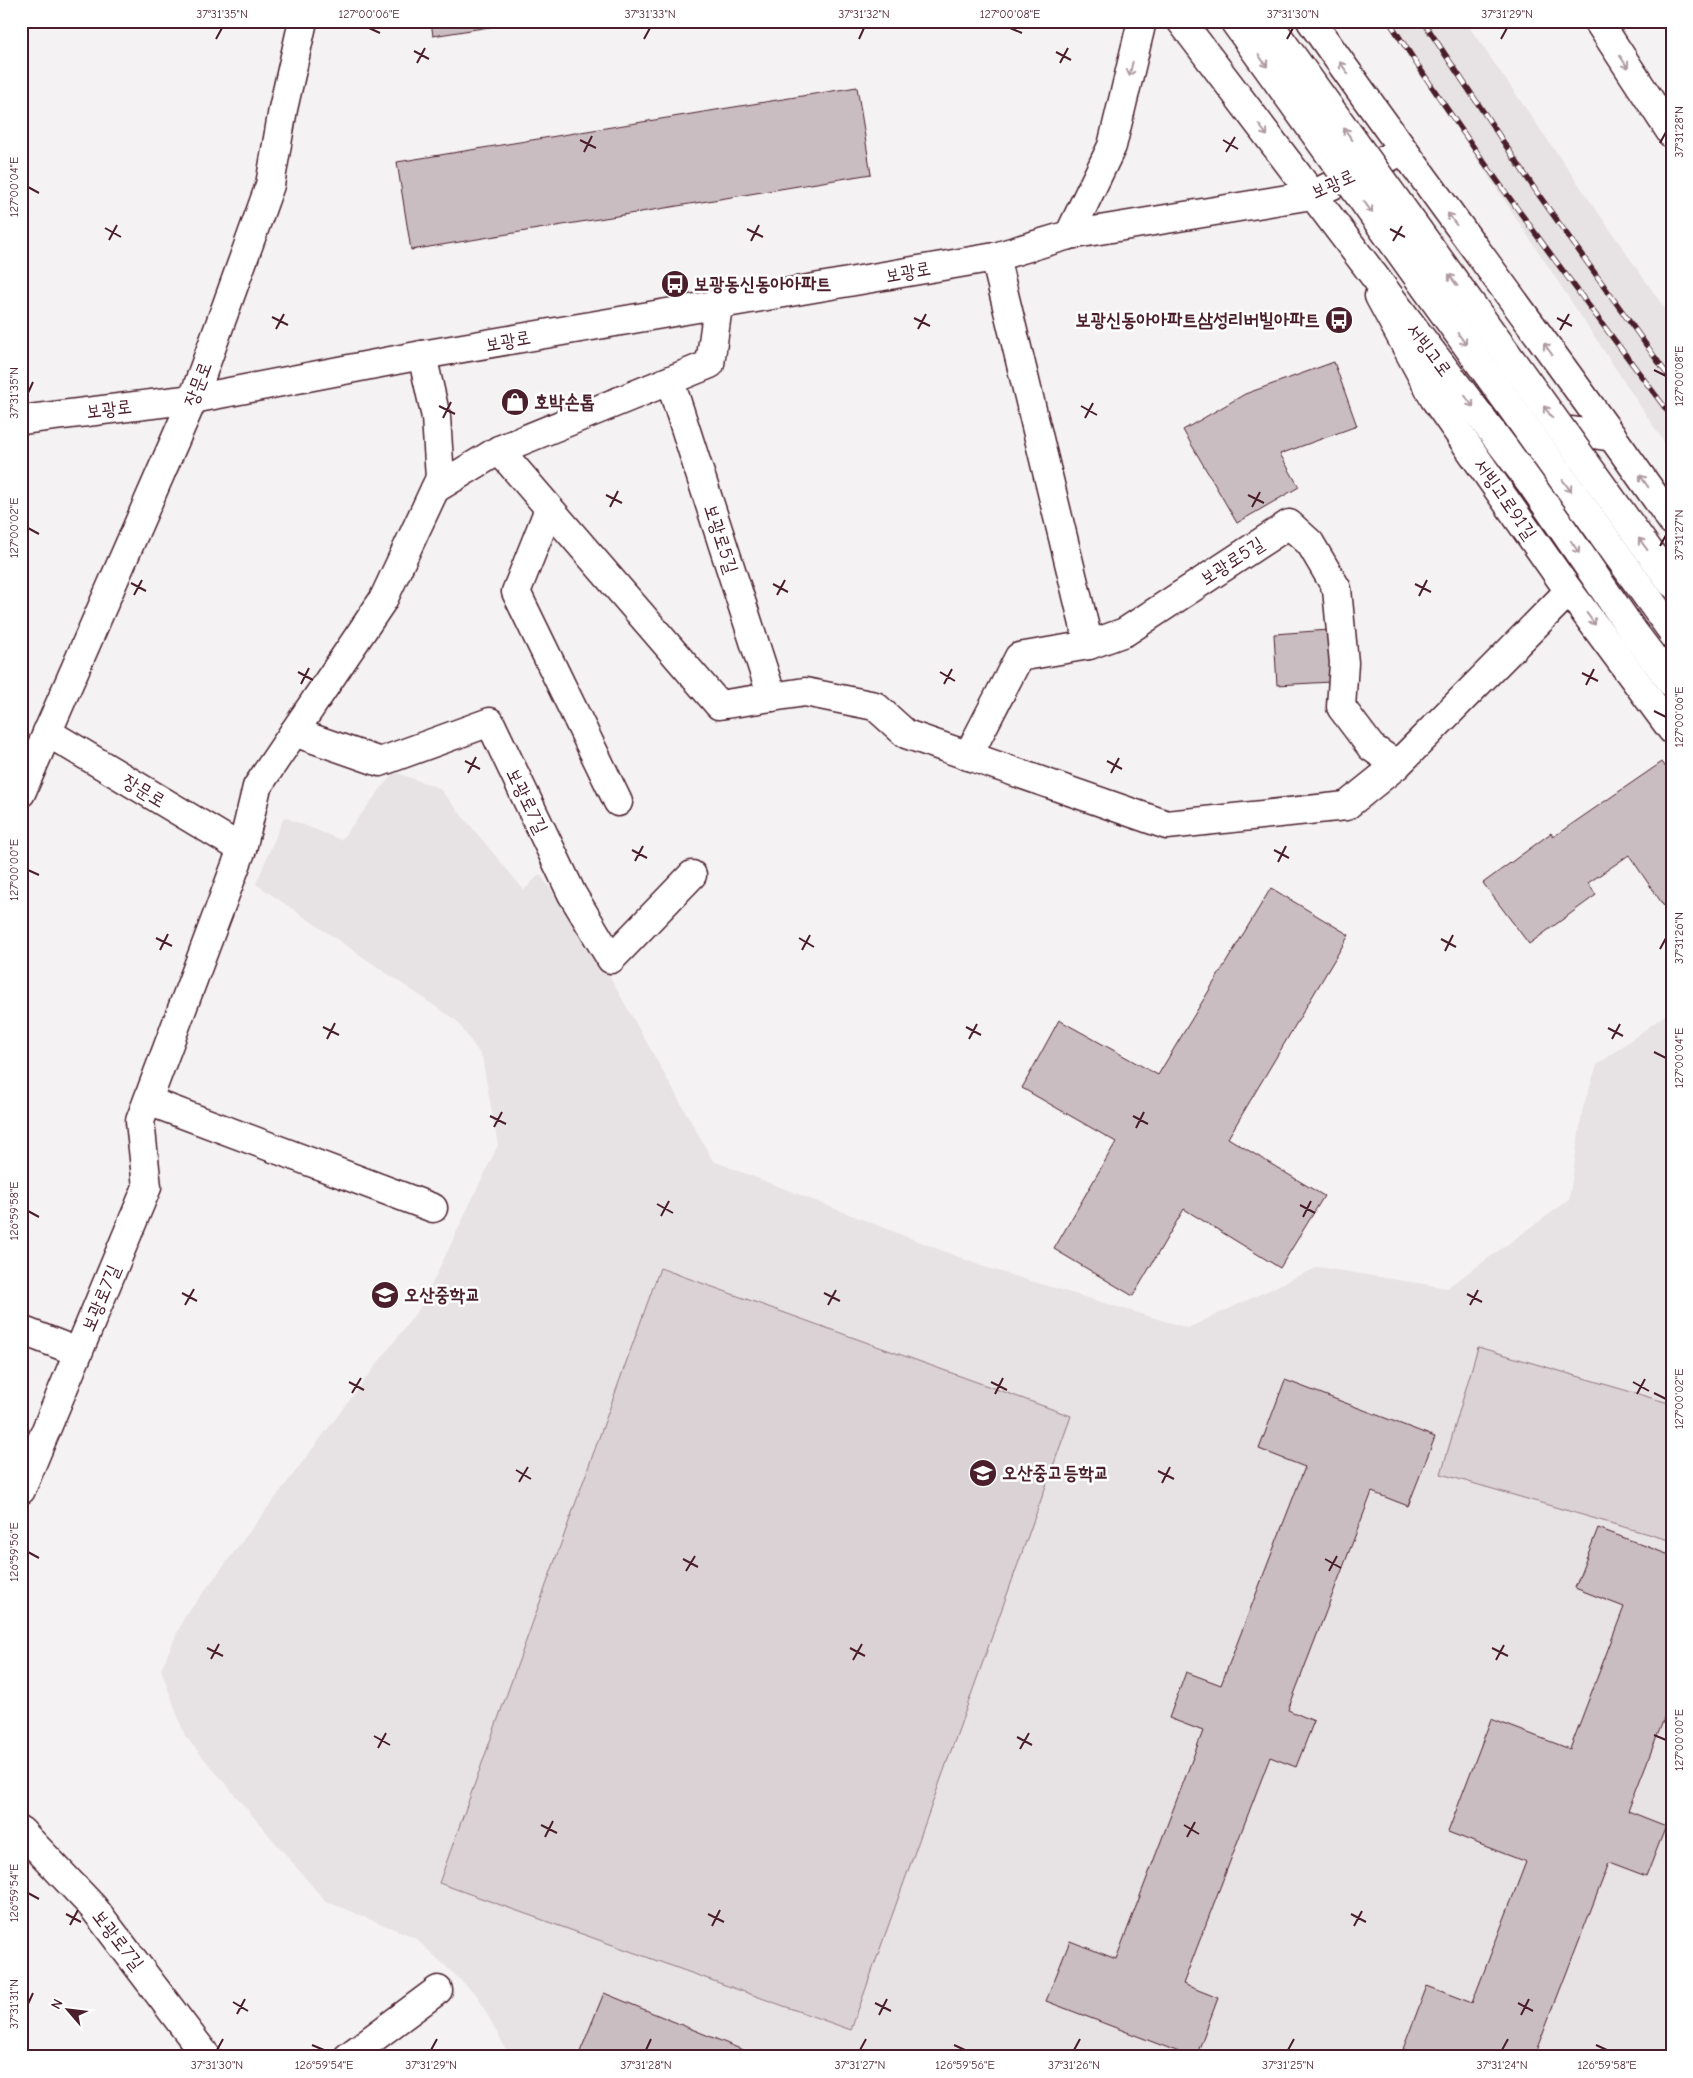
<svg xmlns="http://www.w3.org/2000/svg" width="1693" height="2078" font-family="'Comic Neue','Poor Story',sans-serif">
	<rect width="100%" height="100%" fill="#f4f2f2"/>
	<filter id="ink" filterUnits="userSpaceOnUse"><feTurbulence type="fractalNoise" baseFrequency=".02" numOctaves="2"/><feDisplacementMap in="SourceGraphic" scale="10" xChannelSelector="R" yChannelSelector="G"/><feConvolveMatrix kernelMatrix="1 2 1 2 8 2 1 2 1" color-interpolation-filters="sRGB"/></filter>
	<g filter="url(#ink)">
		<g fill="#e7e2e3">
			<path d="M 1386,21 L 1465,21 L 1672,319 L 1672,454 Z"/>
			<path d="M 394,772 L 439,788 L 524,890 L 540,874 L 601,961 L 713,1161 L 984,1267 L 1188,1328 L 1318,1267 L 1447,1288 L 1569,1200 L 1583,1107 L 1597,1065 L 1672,1010 L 1672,2057 L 510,2057 L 477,1995 L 414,1937 L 325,1901 L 185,1736 L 161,1669 L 184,1618 L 422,1305 L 498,1145 L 482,1057 L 457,1021 L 256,884 L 284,817 L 341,840 Z"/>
		</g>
		<g fill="#dbd2d5" stroke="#927880">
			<path d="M 660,1268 L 1071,1416 L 851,2030 L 439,1883 Z"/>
			<path d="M 1478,1347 L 1672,1404 L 1672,1541 L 1441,1474 Z"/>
		</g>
		<g fill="#cabdc1" stroke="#4a1f2b">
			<path d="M 431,21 L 508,21 L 508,24 L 433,36 Z"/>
			<path d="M 857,87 L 871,174 L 411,250 L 397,162 Z"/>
			<path d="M 1334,362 L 1357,426 L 1280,454 L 1299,487 L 1237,523 L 1183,430 L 1245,394 Z"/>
			<path d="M 1329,630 L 1331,682 L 1277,685 L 1274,634 Z"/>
			<path d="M 1662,762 L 1672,776 L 1672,918 L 1629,855 L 1588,883 L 1596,895 L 1529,944 L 1483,883 L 1551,833 L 1553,837 Z"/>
			<path d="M 1271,888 L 1349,935 L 1228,1138 L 1324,1196 L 1280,1268 L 1184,1209 L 1133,1296 L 1054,1249 L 1116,1142 L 1022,1088 L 1059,1020 L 1158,1075 Z"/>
			<path d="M 1285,1380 L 1435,1437 L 1408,1506 L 1372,1492 L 1288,1710 L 1314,1721 L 1296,1767 L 1270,1757 L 1183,1984 L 1218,1998 L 1196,2057 L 1192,2057 L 1046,2001 L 1070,1941 L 1116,1959 L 1203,1731 L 1169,1718 L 1186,1672 L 1221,1685 L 1305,1467 L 1259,1449 Z"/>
			<path d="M 1598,1528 L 1672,1556 L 1672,1698 L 1628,1811 L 1666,1826 L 1646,1877 L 1609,1863 L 1534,2057 L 1424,2057 L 1403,2049 L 1427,1986 L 1472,2003 L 1526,1862 L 1448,1832 L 1491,1719 L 1570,1749 L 1624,1607 L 1575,1588 Z"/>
			<path d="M 604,1993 L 760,2057 L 578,2057 Z"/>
		</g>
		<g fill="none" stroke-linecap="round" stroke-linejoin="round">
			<defs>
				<g id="minor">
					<path d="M 995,257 L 1089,645"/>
					<path d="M 1379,296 L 1434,398 L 1569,591 L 1672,730"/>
					<path d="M 670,381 L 772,697"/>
					<path d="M 193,399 L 270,185 L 283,109 L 303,21"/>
					<path d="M 499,450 L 719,705 L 805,692 L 875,706 L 906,734 L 1167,825 L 1346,806 L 1397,765 L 1569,591"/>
					<path d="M 435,489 L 499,450 L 710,364 L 718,306"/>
					<path d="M 549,509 L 516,592 L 618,802"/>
					<path d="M 47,732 L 242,849"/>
					<path d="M 294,732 L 380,762 L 490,722 L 572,894 L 611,959 L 692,875"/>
					<path d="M 968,756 L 1019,657 L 1089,645 L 1125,632 L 1289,524 L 1310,543 L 1337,589 L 1344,663 L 1341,707 L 1371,747 L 1397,765"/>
					<path d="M 148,1101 L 433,1208"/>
					<path d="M 21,1330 L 78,1352"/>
					<path d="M 21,1490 L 147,1187 L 140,1121 L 242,849 L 257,787 L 383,600 L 440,478 L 436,417 L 422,355"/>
					<path d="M 21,1831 L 93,1907 L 207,2057"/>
					<path d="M 348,2057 L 438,1990"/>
				</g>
				<path id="tertiary" d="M 21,793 L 193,399"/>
				<g id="secondary">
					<path d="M 1069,235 L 1112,146 L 1142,21"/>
					<path d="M 21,420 L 193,399 L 422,355 L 995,257 L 1069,235 L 1312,195 L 1402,151"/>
				</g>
				<g id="primary">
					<path d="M 1181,21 L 1531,483 L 1632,630 L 1672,683"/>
					<path d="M 1311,21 C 1429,189 1554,352 1672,521"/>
					<path d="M 1548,447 L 1572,431 L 1613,437"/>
				</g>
				<path id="trunk" d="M 1598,21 L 1672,134"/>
			</defs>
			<use href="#minor" stroke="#4a1f2b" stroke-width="31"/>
			<use href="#tertiary" stroke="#4a1f2b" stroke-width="31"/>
			<use href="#secondary" stroke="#4a1f2b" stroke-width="31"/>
			<use href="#primary" stroke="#4a1f2b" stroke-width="31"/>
			<use href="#trunk" stroke="#4a1f2b" stroke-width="31"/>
			<use href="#minor" stroke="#fff" stroke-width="28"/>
			<use href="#tertiary" stroke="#fff" stroke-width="28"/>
			<use href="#secondary" stroke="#fff" stroke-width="28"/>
			<use href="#primary" stroke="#fff" stroke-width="28"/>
			<use href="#trunk" stroke="#fff" stroke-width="28"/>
			<defs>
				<g id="rail">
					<path d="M 1389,21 C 1476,158 1575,287 1672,417"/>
					<path d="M 1423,21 L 1536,191 L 1672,381"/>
				</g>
			</defs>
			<use href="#rail" stroke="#4a1f2b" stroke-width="5.5"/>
			<use href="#rail" stroke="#fff" stroke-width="4" stroke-dasharray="11" stroke-linecap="butt"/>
			<defs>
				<g id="trunk-bridge">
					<path d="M 1234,21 L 1672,631"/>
					<path d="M 1267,21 L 1672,583"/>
				</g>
			</defs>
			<use href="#trunk-bridge" stroke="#4a1f2b" stroke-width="31" stroke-linecap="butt"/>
			<use href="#trunk-bridge" stroke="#fff" stroke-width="28"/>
		</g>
		<defs><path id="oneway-shaft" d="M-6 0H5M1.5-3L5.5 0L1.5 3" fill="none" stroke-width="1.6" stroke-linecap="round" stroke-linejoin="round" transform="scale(1.25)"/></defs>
		<g stroke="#ae9aa0">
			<use href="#oneway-shaft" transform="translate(1263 61) rotate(54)"/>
			<use href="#oneway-shaft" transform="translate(1624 62) rotate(56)"/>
			<use href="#oneway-shaft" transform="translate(1344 68) rotate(-125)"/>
			<use href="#oneway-shaft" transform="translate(1131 69) rotate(103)"/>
			<use href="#oneway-shaft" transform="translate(1263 130) rotate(53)"/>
			<use href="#oneway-shaft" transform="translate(1348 134) rotate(-126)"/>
			<use href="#oneway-shaft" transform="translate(1368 207) rotate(54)"/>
			<use href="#oneway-shaft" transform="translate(1452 219) rotate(-126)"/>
			<use href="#oneway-shaft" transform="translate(1453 280) rotate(-126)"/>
			<use href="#oneway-shaft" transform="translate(1462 339) rotate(54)"/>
			<use href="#oneway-shaft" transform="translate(1548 349) rotate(-126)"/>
			<use href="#oneway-shaft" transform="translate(1469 401) rotate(53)"/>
			<use href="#oneway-shaft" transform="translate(1548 412) rotate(-126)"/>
			<use href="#oneway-shaft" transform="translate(1644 481) rotate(-125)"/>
			<use href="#oneway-shaft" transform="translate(1567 486) rotate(54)"/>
			<use href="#oneway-shaft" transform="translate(1643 544) rotate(-126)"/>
			<use href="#oneway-shaft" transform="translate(1575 547) rotate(56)"/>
			<use href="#oneway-shaft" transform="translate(1591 619) rotate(54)"/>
		</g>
	</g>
	<path fill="none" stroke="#4a1f2b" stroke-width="2" d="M 369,28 L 380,33M 1010,28 L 1022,33M 216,39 L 222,28M 644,39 L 650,28M 859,39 L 864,28M 1287,39 L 1293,28M 1501,39 L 1507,28M 414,51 L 429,59M 1056,52 L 1071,60M 417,63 L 425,48M 1060,63 L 1068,48M 580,140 L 596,148M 1223,140 L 1238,149M 1660,143 L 1666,132M 584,152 L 592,136M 1226,152 L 1235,137M 28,187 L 39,193M 105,228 L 121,237M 747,229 L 763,237M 1390,229 L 1405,237M 109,240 L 117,225M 751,241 L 759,225M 1393,241 L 1402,226M 272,317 L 288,325M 914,318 L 930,326M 1557,318 L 1572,326M 276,329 L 284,314M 918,329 L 926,314M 1560,330 L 1569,314M 1654,370 L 1666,376M 28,393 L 33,382M 439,406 L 455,414M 1081,406 L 1097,415M 443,418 L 451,402M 1085,418 L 1093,403M 606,495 L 622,503M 1248,495 L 1264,503M 610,507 L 618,491M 1252,507 L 1260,492M 28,528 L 39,534M 1660,546 L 1666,535M 131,583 L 146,591M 773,584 L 788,592M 1415,584 L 1431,592M 134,595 L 142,580M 777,595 L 785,580M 1419,596 L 1427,580M 298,672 L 313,680M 940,672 L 955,681M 1582,673 L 1598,681M 301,684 L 309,668M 944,684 L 952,669M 1586,685 L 1594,669M 1654,711 L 1666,717M 465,761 L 480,769M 1107,761 L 1122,769M 468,773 L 476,757M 1111,773 L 1119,758M 632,850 L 647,858M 1274,850 L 1289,858M 635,861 L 643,846M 1278,862 L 1286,846M 28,870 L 39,875M 156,938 L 172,946M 799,938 L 814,947M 1441,939 L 1456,947M 1660,949 L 1666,938M 160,950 L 168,934M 802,950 L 810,935M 1445,951 L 1453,935M 323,1027 L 339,1035M 966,1027 L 981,1035M 1608,1028 L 1623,1036M 327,1039 L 335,1023M 969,1039 L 977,1024M 1612,1039 L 1620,1024M 1654,1052 L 1666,1058M 490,1116 L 506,1124M 1133,1116 L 1148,1124M 494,1127 L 502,1112M 1136,1128 L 1144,1112M 657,1204 L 673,1213M 1300,1205 L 1315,1213M 28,1211 L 39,1217M 661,1216 L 669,1201M 1303,1217 L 1311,1201M 182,1293 L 197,1301M 824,1293 L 840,1301M 1467,1294 L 1482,1302M 185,1305 L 194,1289M 828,1305 L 836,1290M 1470,1305 L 1478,1290M 349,1382 L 364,1390M 991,1382 L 1007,1390M 1633,1382 L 1649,1391M 352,1393 L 361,1378M 1654,1393 L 1666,1399M 995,1394 L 1003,1378M 1637,1394 L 1645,1379M 516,1470 L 531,1479M 1158,1471 L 1174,1479M 519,1482 L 528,1467M 1162,1483 L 1170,1467M 28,1552 L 39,1558M 683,1559 L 698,1567M 1325,1559 L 1341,1568M 686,1571 L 695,1556M 1329,1571 L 1337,1556M 207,1648 L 223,1656M 850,1648 L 865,1656M 1492,1648 L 1508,1656M 211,1659 L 219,1644M 853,1660 L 862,1644M 1496,1660 L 1504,1645M 1654,1735 L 1666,1740M 374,1736 L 390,1745M 1017,1737 L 1032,1745M 378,1748 L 386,1733M 1020,1749 L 1029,1733M 541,1825 L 557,1833M 1184,1825 L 1199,1834M 545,1837 L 553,1821M 1187,1837 L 1195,1822M 28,1893 L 39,1899M 66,1914 L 81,1922M 708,1914 L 724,1922M 1351,1914 L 1366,1922M 70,1925 L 78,1910M 712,1926 L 720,1910M 1354,1926 L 1362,1911M 233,2002 L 248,2011M 875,2003 L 891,2011M 1518,2003 L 1533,2011M 28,2004 L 33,1993M 237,2014 L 245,1999M 879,2015 L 887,1999M 1521,2015 L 1529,1999M 312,2045 L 324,2050M 954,2045 L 965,2050M 1596,2045 L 1607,2050M 217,2050 L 223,2039M 431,2050 L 437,2039M 646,2050 L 651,2039M 860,2050 L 866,2039M 1074,2050 L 1080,2039M 1288,2050 L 1294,2039M 1502,2050 L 1508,2039"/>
	<defs>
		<symbol id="bus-disc" viewBox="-11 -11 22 22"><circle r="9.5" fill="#4a1f2b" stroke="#fff"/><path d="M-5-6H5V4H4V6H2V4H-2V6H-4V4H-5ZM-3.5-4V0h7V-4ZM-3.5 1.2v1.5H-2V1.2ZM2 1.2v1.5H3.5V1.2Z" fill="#fff"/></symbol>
		<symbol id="shop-disc" viewBox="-11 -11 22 22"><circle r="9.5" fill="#4a1f2b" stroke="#fff"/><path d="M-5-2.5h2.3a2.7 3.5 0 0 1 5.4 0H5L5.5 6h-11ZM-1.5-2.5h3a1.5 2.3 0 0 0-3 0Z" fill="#fff"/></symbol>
		<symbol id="school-disc" viewBox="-11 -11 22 22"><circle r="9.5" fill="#4a1f2b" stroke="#fff"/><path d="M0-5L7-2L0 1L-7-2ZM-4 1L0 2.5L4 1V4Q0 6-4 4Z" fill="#fff"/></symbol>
	</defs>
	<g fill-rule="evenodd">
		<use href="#bus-disc" x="659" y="268" width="32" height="32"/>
		<use href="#bus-disc" x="1323" y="304" width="32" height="32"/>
		<use href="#shop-disc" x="499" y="386" width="32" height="32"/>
		<use href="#school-disc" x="369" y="1279" width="32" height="32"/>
		<use href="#school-disc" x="967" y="1457" width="32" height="32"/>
	</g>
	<g text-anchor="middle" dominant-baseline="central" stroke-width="5" stroke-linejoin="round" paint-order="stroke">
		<g font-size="19" fill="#4a1f2b" stroke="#fff">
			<text transform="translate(1333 184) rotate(-24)">보광로</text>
			<text transform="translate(908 272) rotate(-10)">보광로</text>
			<text transform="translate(508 341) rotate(-10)">보광로</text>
			<text transform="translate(1429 350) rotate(53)">서빙고로</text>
			<text transform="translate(198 384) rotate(-69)">장문로</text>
			<text transform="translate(109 409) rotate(-7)">보광로</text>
			<text transform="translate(1505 499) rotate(55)">서빙고로91길</text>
			<text transform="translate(721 539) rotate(72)">보광로5길</text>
			<text transform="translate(1232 561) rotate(-33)">보광로5길</text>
			<text transform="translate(144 791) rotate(31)">장문로</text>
			<text transform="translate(527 801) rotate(64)">보광로7길</text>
			<text transform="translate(101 1298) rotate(-67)">보광로7길</text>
			<text transform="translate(118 1940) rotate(52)">보광로7길</text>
		</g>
		<g font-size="19" font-weight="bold" fill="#4a1f2b" stroke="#fff" text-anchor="start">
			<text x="694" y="284">보광동신동아아파트</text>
			<text x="1320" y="320" text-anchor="end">보광신동아아파트삼성리버빌아파트</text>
			<text x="534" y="402">호박손톱</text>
			<text x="404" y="1295">오산중학교</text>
			<text x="1002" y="1473">오산중고등학교</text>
		</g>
	</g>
	<rect width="1693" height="2078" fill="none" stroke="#fff" stroke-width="55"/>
	<g transform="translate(68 2010) rotate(298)" stroke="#ffffff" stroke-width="4" paint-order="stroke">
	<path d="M0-4L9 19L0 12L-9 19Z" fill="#4a1f2b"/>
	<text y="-8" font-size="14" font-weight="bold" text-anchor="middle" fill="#4a1f2b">N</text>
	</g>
	<rect x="28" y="28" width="1638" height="2022" fill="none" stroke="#4a1f2b" stroke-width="2"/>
	<g font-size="12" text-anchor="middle" fill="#4a1f2b">
		<text x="222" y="18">37°31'35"N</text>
		<text x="369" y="18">127°00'06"E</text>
		<text x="650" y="18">37°31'33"N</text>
		<text x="864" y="18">37°31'32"N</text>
		<text x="1010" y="18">127°00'08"E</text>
		<text x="1293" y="18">37°31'30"N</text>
		<text x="1507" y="18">37°31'29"N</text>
		<text transform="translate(1679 132) rotate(-90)" y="4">37°31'28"N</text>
		<text transform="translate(14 187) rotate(-90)" y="4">127°00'04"E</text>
		<text transform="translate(1679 376) rotate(-90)" y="4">127°00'08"E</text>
		<text transform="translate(14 393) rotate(-90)" y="4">37°31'35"N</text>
		<text transform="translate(14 528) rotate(-90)" y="4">127°00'02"E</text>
		<text transform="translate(1679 535) rotate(-90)" y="4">37°31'27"N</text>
		<text transform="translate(1679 717) rotate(-90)" y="4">127°00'06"E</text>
		<text transform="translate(14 870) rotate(-90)" y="4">127°00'00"E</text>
		<text transform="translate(1679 938) rotate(-90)" y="4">37°31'26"N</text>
		<text transform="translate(1679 1058) rotate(-90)" y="4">127°00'04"E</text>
		<text transform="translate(14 1211) rotate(-90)" y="4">126°59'58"E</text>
		<text transform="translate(1679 1399) rotate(-90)" y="4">127°00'02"E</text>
		<text transform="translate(14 1552) rotate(-90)" y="4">126°59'56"E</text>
		<text transform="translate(1679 1740) rotate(-90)" y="4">127°00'00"E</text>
		<text transform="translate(14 1893) rotate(-90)" y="4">126°59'54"E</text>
		<text transform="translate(14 2004) rotate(-90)" y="4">37°31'31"N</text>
		<text x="217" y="2069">37°31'30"N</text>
		<text x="324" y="2069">126°59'54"E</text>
		<text x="431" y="2069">37°31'29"N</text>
		<text x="646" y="2069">37°31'28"N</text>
		<text x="860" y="2069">37°31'27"N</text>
		<text x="965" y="2069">126°59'56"E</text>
		<text x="1074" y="2069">37°31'26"N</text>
		<text x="1288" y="2069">37°31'25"N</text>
		<text x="1502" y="2069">37°31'24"N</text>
		<text x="1607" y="2069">126°59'58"E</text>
	</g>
</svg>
